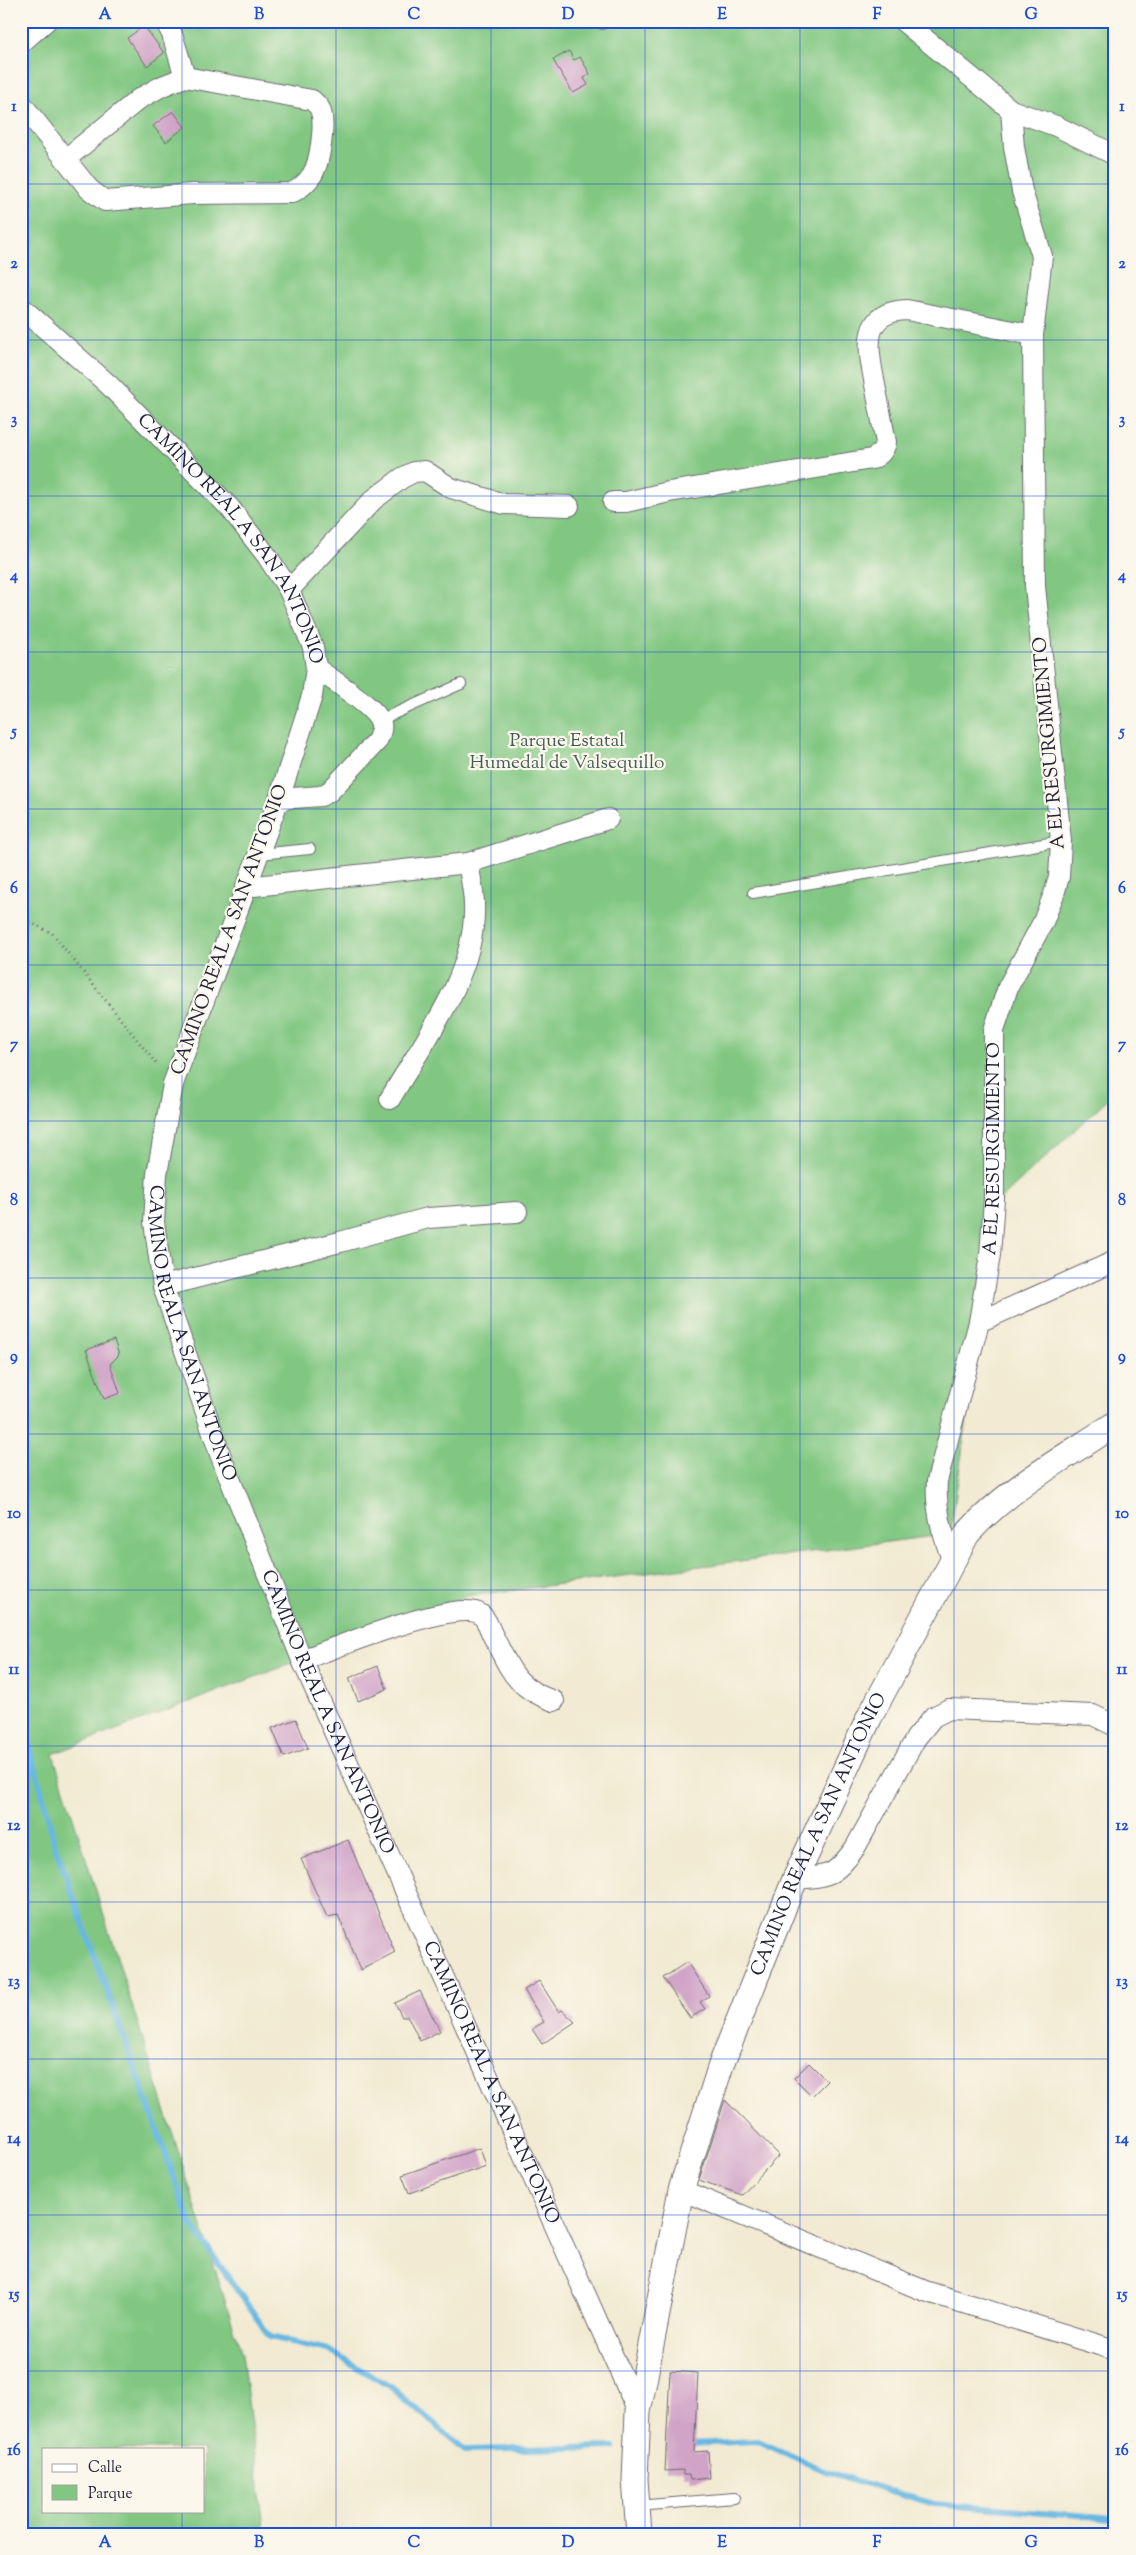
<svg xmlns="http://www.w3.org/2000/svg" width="1136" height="2555" font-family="'Sorts Mill Goudy',serif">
	<rect width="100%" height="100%" fill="#fbf7ec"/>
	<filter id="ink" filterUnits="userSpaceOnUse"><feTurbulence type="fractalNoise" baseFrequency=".02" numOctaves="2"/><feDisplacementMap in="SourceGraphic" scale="10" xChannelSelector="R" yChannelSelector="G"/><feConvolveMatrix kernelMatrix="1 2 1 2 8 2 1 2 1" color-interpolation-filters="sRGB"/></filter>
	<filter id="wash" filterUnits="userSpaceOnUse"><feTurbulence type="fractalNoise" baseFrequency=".0096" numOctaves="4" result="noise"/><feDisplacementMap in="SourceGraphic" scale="20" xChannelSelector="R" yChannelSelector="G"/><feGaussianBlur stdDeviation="1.12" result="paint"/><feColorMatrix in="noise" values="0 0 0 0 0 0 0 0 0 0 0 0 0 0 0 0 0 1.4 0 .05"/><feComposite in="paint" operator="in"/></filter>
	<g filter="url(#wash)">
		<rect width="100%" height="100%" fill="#f2ead2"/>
		<path fill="#81c782" stroke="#52745e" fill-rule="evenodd" d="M 21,21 L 1115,21 L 1115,1092 L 999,1201 L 950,1534 L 468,1596 L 53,1754 L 242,2354 L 265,2534 L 21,2534 ZM 44,2449 L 204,2449 L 204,2511 L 44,2511 Z"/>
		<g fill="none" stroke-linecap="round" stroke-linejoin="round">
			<g stroke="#67b8e2" stroke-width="6">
				<path d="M 21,1711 L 56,1849 L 191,2224 L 270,2337 L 328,2350 L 392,2388 L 465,2450 L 614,2447"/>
				<path d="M 688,2444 L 758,2441 L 828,2472 L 934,2504 L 1115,2519"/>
			</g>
		</g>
		<g id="blocks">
			<g fill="#d0a3c7">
				<path d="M 144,26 L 164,53 L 147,66 L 127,38 Z"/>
				<path d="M 569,51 L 574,60 L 580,57 L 590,74 L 584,78 L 588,85 L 573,93 L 553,60 Z"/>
				<path d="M 173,111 L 185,127 L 166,142 L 153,126 Z"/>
				<path d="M 114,1340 L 119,1355 L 110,1364 L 120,1393 L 104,1399 L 86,1350 Z"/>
				<path d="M 378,1666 L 387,1689 L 358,1701 L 349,1678 Z"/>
				<path d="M 296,1719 L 308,1748 L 284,1757 L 272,1728 Z"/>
				<path d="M 348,1840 L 395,1952 L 361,1970 L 338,1915 L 327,1917 L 301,1859 Z"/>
				<path d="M 687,1962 L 709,1996 L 700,2002 L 705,2009 L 690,2018 L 663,1978 Z"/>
				<path d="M 539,1981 L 559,2012 L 562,2010 L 575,2022 L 542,2044 L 532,2029 L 544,2022 L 524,1990 Z"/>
				<path d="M 420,1991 L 440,2031 L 420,2041 L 408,2017 L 402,2017 L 395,2003 Z"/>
				<path d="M 809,2063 L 827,2081 L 812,2096 L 794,2078 Z"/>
				<path d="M 725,2100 L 779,2155 L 742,2195 L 699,2180 Z"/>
				<path d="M 480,2148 L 486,2166 L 409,2193 L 402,2175 Z"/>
				<path d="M 670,2371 L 698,2373 L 694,2452 L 708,2451 L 710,2478 L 690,2480 L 689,2475 L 683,2475 L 683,2470 L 665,2471 Z"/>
			</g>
		</g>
	</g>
	<g filter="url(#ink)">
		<use href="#blocks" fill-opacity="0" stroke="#6b6870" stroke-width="1"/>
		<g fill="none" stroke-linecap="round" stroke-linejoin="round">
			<defs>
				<g id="service">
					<path d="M 602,24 L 606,21"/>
					<path d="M 380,720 L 461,684"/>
					<path d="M 259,854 L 310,849"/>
					<path d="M 753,893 L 1061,841"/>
					<path d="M 637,2506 L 734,2498"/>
				</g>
				<g id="minor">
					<path d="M 165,21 L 172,34 L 185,77"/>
					<path d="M 903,21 L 1011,110 L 1056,126 L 1115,155"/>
					<path d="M 21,43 L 46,21"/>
					<path d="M 21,103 L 89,189 L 105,201 L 193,194 L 291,193 C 300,189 306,184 312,175 C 320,163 326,123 320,109 C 319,106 315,103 312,100 L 185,77 L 162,86 L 139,99 L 67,158"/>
					<path id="s1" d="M 21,307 L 109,385 L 230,508 L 267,556 L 289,590 L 313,647 L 316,668 L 312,696 L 279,799 L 173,1084 L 157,1174 L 154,1222 L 163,1286 L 220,1454 L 302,1660 L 638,2412"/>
					<path d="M 613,502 L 626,502 L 669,492 L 872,459 C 880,455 884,451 886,442 C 882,423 879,404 875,385 C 869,352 858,312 907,310 L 1033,335"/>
					<path d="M 289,590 L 373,500 L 402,478 L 414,472 L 425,471 L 451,488 L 504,504 L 569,506"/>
					<path d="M 279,799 L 321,796 L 330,791 L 377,741 C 380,734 384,726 379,719 C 369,703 332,680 316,668"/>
					<path d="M 246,887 L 468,863 L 608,819"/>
					<path d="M 390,1099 C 423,1042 477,974 474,905 C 474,891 470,876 468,863"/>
					<path d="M 163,1286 L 340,1242 L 428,1218 L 517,1212"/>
					<path d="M 979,1322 L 1115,1261"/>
					<path id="s2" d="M 952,1559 C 942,1533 935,1508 937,1481 L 979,1322 L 990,1255 L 994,1199 L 994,1030 L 1008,987 L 1043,922 L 1054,894 L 1059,877 L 1061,841 L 1035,586 L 1033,335 L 1042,256 L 1022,191 L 1014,147 L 1011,110"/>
					<path d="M 302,1660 C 331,1649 459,1598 480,1614 C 486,1618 489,1627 492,1634 C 510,1668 514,1688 554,1701"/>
					<path d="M 795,1879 C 829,1876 834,1877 855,1848 L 916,1738 L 933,1717 L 949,1709 L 1093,1715 L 1115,1726"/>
					<path d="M 681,2190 L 925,2291 L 1115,2350"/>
				</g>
				<g id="tertiary">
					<path id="s3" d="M 639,2534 L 635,2479 L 638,2412 L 681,2190 L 721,2065 L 795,1879 L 869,1718 L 967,1534 C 1007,1489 1064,1458 1115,1424"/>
				</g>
			</defs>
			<use href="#service" stroke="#6b6870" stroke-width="12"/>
			<use href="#minor" stroke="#6b6870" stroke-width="22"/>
			<use href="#tertiary" stroke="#6b6870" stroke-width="27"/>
			<path stroke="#6b6870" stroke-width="3" stroke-dasharray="1 4" stroke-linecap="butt" d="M 21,918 L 52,933 L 158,1066"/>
			<use href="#service" stroke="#fff" stroke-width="10"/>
			<use href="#minor" stroke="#fff" stroke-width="20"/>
			<use href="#tertiary" stroke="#fff" stroke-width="25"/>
		</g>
	</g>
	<path fill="none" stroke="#1d4ed8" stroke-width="1" stroke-opacity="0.55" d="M 182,21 L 182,2449M 336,21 L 336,2534M 491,21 L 491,2534M 645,21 L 645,2534M 800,21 L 800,2534M 954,21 L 954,2534M 21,184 L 1115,184M 21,340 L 1115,340M 21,496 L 1115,496M 21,652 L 1115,652M 21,809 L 1115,809M 21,965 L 1115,965M 21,1121 L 1115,1121M 21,1278 L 1115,1278M 21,1434 L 1115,1434M 21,1590 L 1115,1590M 21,1746 L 1115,1746M 21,1902 L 1115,1902M 21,2059 L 1115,2059M 21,2215 L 1115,2215M 21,2371 L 1115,2371M 182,2511 L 182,2534"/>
	<g text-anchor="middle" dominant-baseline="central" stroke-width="4.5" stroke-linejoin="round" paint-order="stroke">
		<g font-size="19" fill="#22223b" stroke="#fbf7ec">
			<text stroke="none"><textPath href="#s1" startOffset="316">CAMINO REAL A SAN ANTONIO</textPath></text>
			<text transform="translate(1050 743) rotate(-95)">A EL RESURGIMIENTO</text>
			<text transform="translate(230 930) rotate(-70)">CAMINO REAL A SAN ANTONIO</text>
			<text stroke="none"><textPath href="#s2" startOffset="419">A EL RESURGIMIENTO</textPath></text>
			<text stroke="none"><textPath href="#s1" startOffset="1171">CAMINO REAL A SAN ANTONIO</textPath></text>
			<text stroke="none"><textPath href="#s1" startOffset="1576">CAMINO REAL A SAN ANTONIO</textPath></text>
			<text stroke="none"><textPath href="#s3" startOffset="730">CAMINO REAL A SAN ANTONIO</textPath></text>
			<text stroke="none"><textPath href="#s1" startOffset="1981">CAMINO REAL A SAN ANTONIO</textPath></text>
		</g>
		<g font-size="19" fill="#435c54" stroke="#fbf7ec">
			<text x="567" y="741">Parque Estatal<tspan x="567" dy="22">Humedal de Valsequillo</tspan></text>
		</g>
	</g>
	<rect width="1136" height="2555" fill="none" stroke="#fbf7ec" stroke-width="55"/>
	<rect x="42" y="2448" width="162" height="65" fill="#fbf7ec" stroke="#a4a2a5"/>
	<rect x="52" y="2464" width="25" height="8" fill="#ffffff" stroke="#a4a2a5"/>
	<text x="88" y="2472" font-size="15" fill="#22223b">Calle</text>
	<rect x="52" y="2485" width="25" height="15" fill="#81c782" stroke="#a4a2a5"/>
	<text x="88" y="2498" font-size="15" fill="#22223b">Parque</text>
	<rect x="28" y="28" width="1080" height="2500" fill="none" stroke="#1d4ed8" stroke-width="2"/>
	<g font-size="16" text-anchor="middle" font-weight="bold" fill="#1d4ed8">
		<text x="105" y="19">A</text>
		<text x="259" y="19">B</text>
		<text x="414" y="19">C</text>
		<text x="568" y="19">D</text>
		<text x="722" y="19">E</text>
		<text x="877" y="19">F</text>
		<text x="1031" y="19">G</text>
		<text x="14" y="111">1</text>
		<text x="1122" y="111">1</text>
		<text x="14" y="268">2</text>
		<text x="1122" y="268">2</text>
		<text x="14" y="424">3</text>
		<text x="1122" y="424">3</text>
		<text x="14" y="580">4</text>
		<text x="1122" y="580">4</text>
		<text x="14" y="736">5</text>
		<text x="1122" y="736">5</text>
		<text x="14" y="893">6</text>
		<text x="1122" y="893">6</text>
		<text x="14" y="1049">7</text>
		<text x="1122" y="1049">7</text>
		<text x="14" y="1205">8</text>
		<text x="1122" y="1205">8</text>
		<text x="14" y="1361">9</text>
		<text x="1122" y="1361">9</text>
		<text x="14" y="1518">10</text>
		<text x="1122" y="1518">10</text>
		<text x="14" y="1674">11</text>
		<text x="1122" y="1674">11</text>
		<text x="14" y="1830">12</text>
		<text x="1122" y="1830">12</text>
		<text x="14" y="1986">13</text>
		<text x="1122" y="1986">13</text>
		<text x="14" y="2143">14</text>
		<text x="1122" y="2143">14</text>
		<text x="14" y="2299">15</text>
		<text x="1122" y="2299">15</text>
		<text x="14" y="2455">16</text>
		<text x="1122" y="2455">16</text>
		<text x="105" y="2547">A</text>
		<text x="259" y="2547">B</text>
		<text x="414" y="2547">C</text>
		<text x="568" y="2547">D</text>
		<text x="722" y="2547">E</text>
		<text x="877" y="2547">F</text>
		<text x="1031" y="2547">G</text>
	</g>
</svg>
